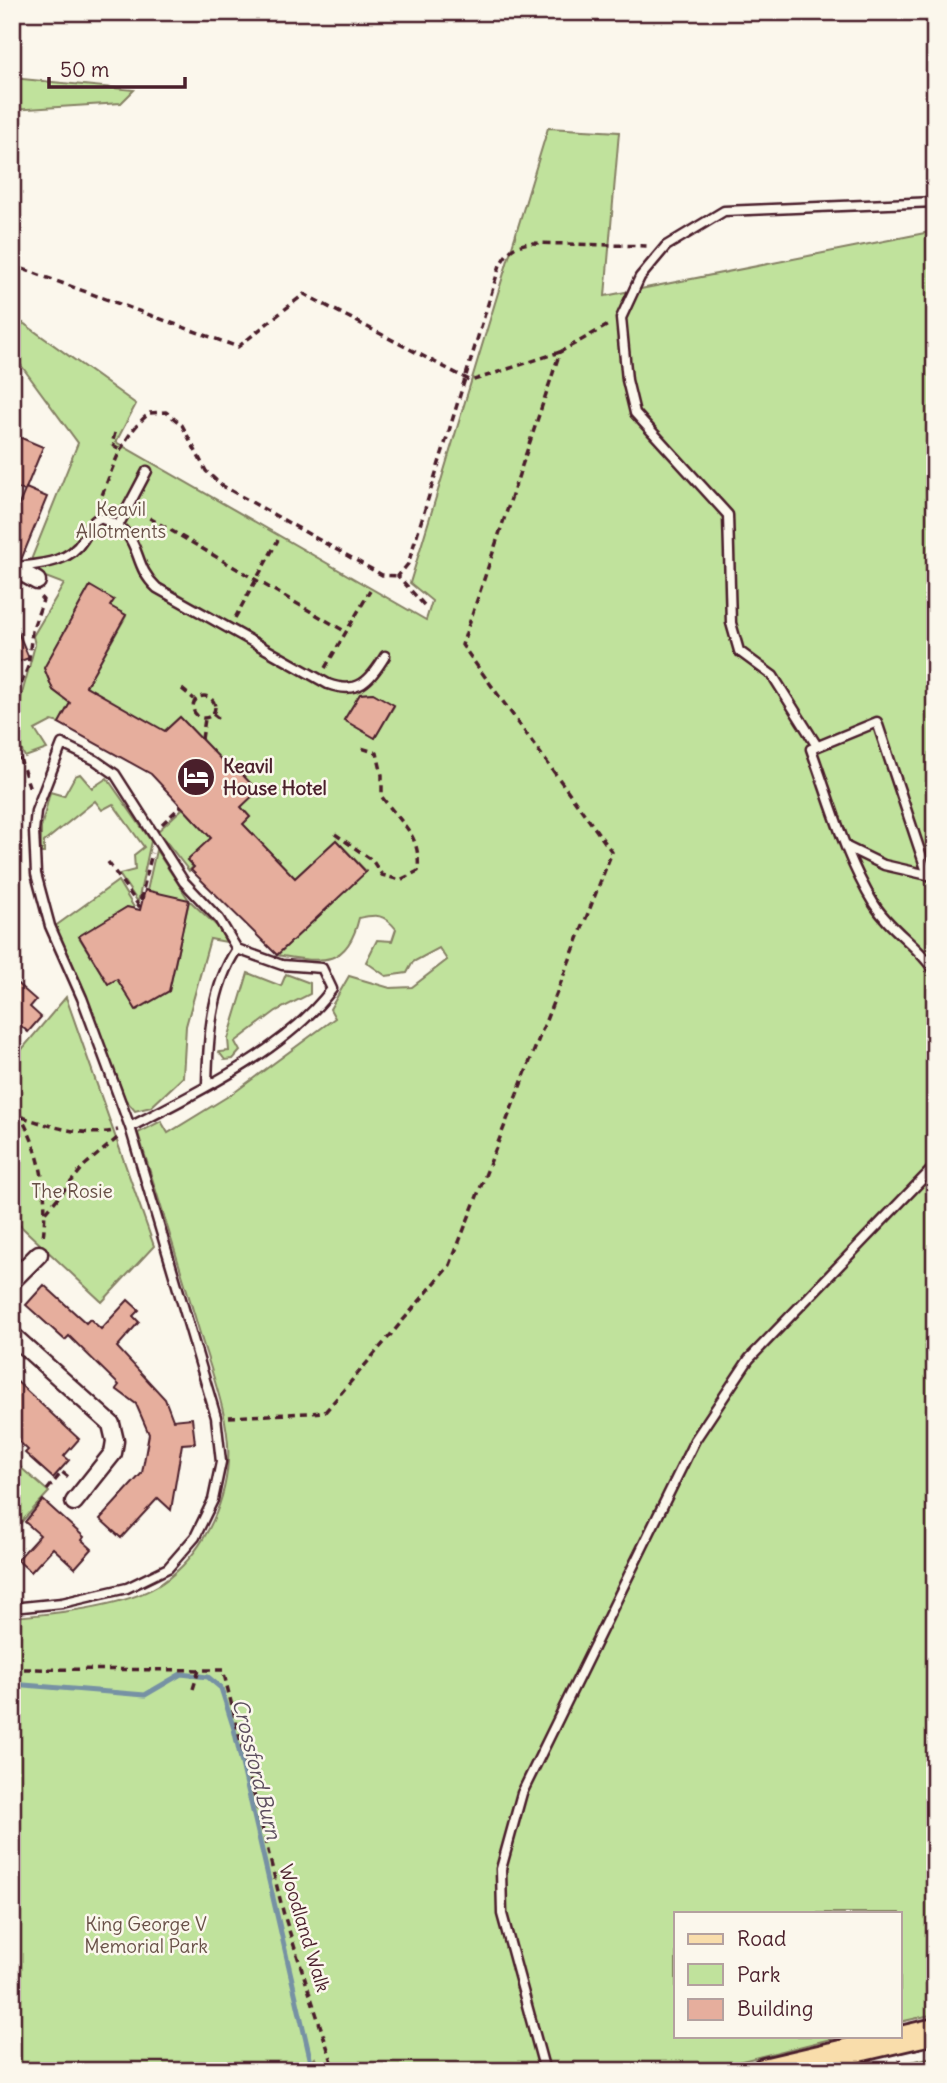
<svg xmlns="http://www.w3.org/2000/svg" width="947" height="2083" font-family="Delius,sans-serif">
	<rect width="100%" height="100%" fill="#fbf7ec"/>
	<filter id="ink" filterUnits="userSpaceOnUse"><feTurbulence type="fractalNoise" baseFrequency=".0143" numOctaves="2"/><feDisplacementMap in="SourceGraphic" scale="14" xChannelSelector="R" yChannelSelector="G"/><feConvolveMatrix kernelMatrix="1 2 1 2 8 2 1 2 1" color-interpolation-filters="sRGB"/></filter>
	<g filter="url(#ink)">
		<g fill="#c0e29c" stroke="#858064" stroke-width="2" fill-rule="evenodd">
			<path d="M 12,78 L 134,90 L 121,103 L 12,110 Z"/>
			<path d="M 548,128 L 619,132 L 605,296 L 935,231 L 935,2014 L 900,2022 L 900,1913 L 676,1913 L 676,2036 L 843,2036 L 702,2071 L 320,2071 L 315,2058 L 302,2071 L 12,2071 L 12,1617 C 53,1614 128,1607 162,1583 C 201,1556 225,1508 228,1461 C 231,1423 212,1373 201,1337 C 181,1269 159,1201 138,1133 L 161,1121 L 168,1133 L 235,1092 L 335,1018 L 330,1009 L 349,976 L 390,988 L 412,987 L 447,960 L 439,948 L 413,962 L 407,973 L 386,976 L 366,962 L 377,940 L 392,941 L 396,929 C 384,914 377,914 359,918 C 347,969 320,962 277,955 L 366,871 L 336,840 L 295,878 L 243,824 L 250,817 L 241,807 L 257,791 L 235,766 L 231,770 L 180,717 L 161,734 L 86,686 L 126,616 L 110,606 L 113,600 L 90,587 L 44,668 L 53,690 L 70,703 L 59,723 L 52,721 L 35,730 L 47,749 L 25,757 L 12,731 L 12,713 L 19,705 L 35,645 L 33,636 L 64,584 L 27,570 L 78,443 L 12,353 L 12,338 L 23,323 L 136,404 L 116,442 L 426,620 L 432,601 L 410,583 ZM 373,693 L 394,706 L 375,738 L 344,720 L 360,694 Z"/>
			<path d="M 80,774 L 92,788 L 107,778 L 151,841 L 138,902 L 119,874 L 135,870 L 134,855 L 144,847 L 113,804 L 102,810 L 95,801 L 44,842 L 44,853 L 41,853 L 41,828 L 50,792 L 64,796 L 75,776 Z"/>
			<path d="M 183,808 L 211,838 L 187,860 L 193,867 L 189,871 L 158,831 Z"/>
			<path d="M 156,850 L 189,900 L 219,928 L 226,942 L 210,939 L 186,1026 L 183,1077 L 151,1107 L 135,1111 L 125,1099 L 81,982 L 54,927 L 118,881 L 135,909 L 127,907 L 79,937 L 108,984 L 117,979 L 137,1010 L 169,991 L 189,901 L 147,891 Z"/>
			<path d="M 248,973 L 281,986 L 286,974 L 310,983 L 310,994 L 276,1011 L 235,1042 L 240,1051 L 233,1059 L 225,1060 L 219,1052 L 229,1051 L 228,1039 Z"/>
			<path d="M 66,997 L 154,1246 L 102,1302 L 12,1218 L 12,1061 Z"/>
			<path d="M 12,1460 L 49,1492 L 12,1532 Z"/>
			<path d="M 932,2057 L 935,2071 L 900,2071 L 899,2065 Z"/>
		</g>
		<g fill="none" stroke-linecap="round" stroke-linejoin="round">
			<path stroke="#7691a4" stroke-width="5" d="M 12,1684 L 145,1695 L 181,1674 L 208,1677 L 221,1688 L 234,1729 L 313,2071"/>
		</g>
		<g fill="#e6ae9d" stroke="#4a1f2b" stroke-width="2">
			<path d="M 12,434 L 43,447 L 25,491 L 12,486 Z"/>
			<path d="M 26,488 L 47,497 L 21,560 L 12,557 L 12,521 Z"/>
			<path d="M 90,586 L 114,600 L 110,606 L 126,615 L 86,686 L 165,731 L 180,717 L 231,770 L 234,766 L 258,791 L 241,807 L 250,817 L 243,824 L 295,878 L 336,840 L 366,872 L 277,955 L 191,870 L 194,867 L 187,860 L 211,838 L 183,808 L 151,774 L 59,723 L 70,703 L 53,690 L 44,668 Z"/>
			<path d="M 12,618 L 29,658 L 12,664 Z"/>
			<path d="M 373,693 L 394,705 L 375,738 L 344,720 L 360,694 Z"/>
			<path d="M 145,890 L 189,900 L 169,991 L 136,1010 L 117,979 L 108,984 L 79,936 L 127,907 L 140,910 Z"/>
			<path d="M 12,979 L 36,1000 L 30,1007 L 41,1017 L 28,1032 L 12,1018 Z"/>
			<path d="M 44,1285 L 86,1323 L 90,1319 L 101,1329 L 128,1300 L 139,1310 L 133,1316 L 139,1322 L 117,1347 L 165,1399 L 173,1420 L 192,1418 L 195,1443 L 182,1444 L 171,1510 L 158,1498 L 121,1538 L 100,1519 L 142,1473 L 149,1434 L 136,1404 L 116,1389 L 119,1385 L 69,1336 L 65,1340 L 26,1305 Z"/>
			<path d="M 12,1377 L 79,1439 L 64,1456 L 69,1460 L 53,1478 L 25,1453 L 28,1450 L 12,1435 Z"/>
			<path d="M 43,1500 L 84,1537 L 82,1540 L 92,1549 L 75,1568 L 53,1548 L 31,1572 L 17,1560 L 40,1535 L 25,1522 Z"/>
		</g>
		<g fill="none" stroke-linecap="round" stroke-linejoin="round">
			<defs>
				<g id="service">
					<path d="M 118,526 L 147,471"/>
					<path d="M 17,567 C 41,564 69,563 83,540 C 89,532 90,521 100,518 C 147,534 128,561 157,588 L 328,684 C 358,695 370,681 385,656"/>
					<path d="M 817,746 L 773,676 L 739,651 L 731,623 L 728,515 L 635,413 L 627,380 L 621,318 L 640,277 L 666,246 L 724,211 L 935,202"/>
					<path d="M 847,847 L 884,865 L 928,875"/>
					<path d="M 935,876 L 928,875 L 877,722 L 811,749 C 830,801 845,857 874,904 C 890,930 919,946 935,972"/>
					<path d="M 207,1085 C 208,1040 211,987 237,949"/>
					<path d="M 12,1608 L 62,1603 L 127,1588 L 168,1568 L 195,1537 L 213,1500 L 221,1462 L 216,1417 L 130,1127 L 82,998 L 50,926 L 36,874 L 34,831 L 36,811 L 62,744 L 95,760 L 115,774 L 184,882 L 219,919 L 237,949 L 282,965 L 322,968 L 332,989 C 286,1050 198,1092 130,1127"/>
					<path d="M 545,2071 L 502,1914 L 501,1869 L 522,1793 L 695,1440 L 749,1359 L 935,1166"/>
				</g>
				<g id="minor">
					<path d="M 12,567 L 37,581"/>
					<path d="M 12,1281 L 39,1254"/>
					<path d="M 12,1335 L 111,1424 L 115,1441 L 113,1453 L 74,1502"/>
				</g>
				<path id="primary" d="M 764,2071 L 935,2031"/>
			</defs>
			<use href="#service" stroke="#4a1f2b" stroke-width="13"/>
			<use href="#minor" stroke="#4a1f2b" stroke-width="21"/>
			<use href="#primary" stroke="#4a1f2b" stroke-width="30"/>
			<g stroke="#4a1f2b" stroke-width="3.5" stroke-dasharray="7 5" stroke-linecap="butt">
				<path d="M 12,265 L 238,347 L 304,294 L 471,381 L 560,352"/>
				<path d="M 115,433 L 112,444 L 121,450"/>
				<path d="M 98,506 C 111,473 121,435 150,413 L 166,412 L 182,425 L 206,471 L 221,485 L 382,575 L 398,576"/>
				<path d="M 139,512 L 346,632"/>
				<path d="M 424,605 L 398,576 L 408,564 L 500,265 C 508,251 513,246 529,243 L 650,246"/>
				<path d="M 235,618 L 278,540"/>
				<path d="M 325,668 L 370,591"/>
				<path d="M 182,689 L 194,699"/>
				<circle cx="204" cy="707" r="11"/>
				<path d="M 12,706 L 28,667 L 32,631 L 43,600 L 39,596"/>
				<path d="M 213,714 L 222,721"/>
				<path d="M 12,735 L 30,789"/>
				<path d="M 202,739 L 205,719"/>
				<path d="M 162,824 L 181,806"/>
				<path d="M 335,834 L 372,860 L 382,875 L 400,880 L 418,871 C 421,834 402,825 382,797 L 382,775 L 377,753 L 358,747"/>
				<path d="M 108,862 L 139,906 L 152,853"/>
				<path d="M 12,1103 C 40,1144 49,1189 43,1238"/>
				<path d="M 22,1117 C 53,1127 86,1138 118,1130"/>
				<path d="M 46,1212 L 85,1165 L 121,1135"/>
				<path d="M 229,1417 L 325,1412 L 450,1265 L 612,852 L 462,645 L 560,352 L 610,324"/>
				<path d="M 47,1490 L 62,1472 L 71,1479"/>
				<path d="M 12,1669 L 223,1670 L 284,1915 L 335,2071"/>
				<path d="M 193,1689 L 199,1670"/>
				<path d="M 12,2004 L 13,2006"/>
				<path d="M 900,2059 L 903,2071"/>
			</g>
			<use href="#service" stroke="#fbf7ec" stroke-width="8"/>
			<use href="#minor" stroke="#fbf7ec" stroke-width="16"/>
			<use href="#primary" stroke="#f9ddab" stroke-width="24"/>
		</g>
	</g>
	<defs>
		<symbol id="hotel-disc" viewBox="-11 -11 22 22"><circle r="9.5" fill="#4a1f2b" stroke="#fbf7ec"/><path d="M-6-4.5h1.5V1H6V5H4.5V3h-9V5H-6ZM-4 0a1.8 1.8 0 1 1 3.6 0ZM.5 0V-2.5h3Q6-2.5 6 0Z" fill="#fff"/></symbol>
	</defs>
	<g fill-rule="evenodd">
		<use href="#hotel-disc" x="174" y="755" width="44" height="44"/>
	</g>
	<g text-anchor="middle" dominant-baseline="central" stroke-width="5" stroke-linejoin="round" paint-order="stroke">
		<g font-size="19" fill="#685047" stroke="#fbf7ec">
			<text x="121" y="509">Keavil<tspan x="121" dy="22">Allotments</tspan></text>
			<text x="72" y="1191">The Rosie</text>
			<text x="146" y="1924">King George V<tspan x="146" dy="22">Memorial Park</tspan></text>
		</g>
		<g font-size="19" font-weight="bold" fill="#4a1f2b" stroke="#fbf7ec" text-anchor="start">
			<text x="223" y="766">Keavil<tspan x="223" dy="22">House Hotel</tspan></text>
		</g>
		<g font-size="19" fill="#4a1f2b" stroke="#fbf7ec">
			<text transform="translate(305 1928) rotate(73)">Woodland Walk</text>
		</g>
		<g font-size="21" font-style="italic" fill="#5c4e5e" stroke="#fbf7ec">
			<text transform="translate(257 1769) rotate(76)">Crossford Burn</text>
		</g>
	</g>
	<rect width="947" height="2083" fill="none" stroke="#fbf7ec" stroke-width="42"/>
	<rect x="21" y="21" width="905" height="2041" fill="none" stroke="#4a1f2b" stroke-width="2.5" filter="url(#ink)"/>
	<rect x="674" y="1912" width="228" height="126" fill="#fbf7ec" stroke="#b4a19f" stroke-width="2"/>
	<rect x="688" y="1934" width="35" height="10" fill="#f9ddab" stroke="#b4a19f" stroke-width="2"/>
	<text x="737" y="1946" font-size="21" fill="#4a1f2b">Road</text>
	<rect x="688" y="1964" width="35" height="21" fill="#c0e29c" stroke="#b4a19f" stroke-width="2"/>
	<text x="737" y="1982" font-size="21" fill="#4a1f2b">Park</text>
	<rect x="688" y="1999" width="35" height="21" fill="#e6ae9d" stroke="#b4a19f" stroke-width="2"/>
	<text x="737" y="2016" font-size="21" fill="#4a1f2b">Building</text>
	<path d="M49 77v10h136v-10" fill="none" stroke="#4a1f2b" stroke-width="3.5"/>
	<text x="60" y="77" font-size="21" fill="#4a1f2b" stroke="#fbf7ec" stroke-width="5" paint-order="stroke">50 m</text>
</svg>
